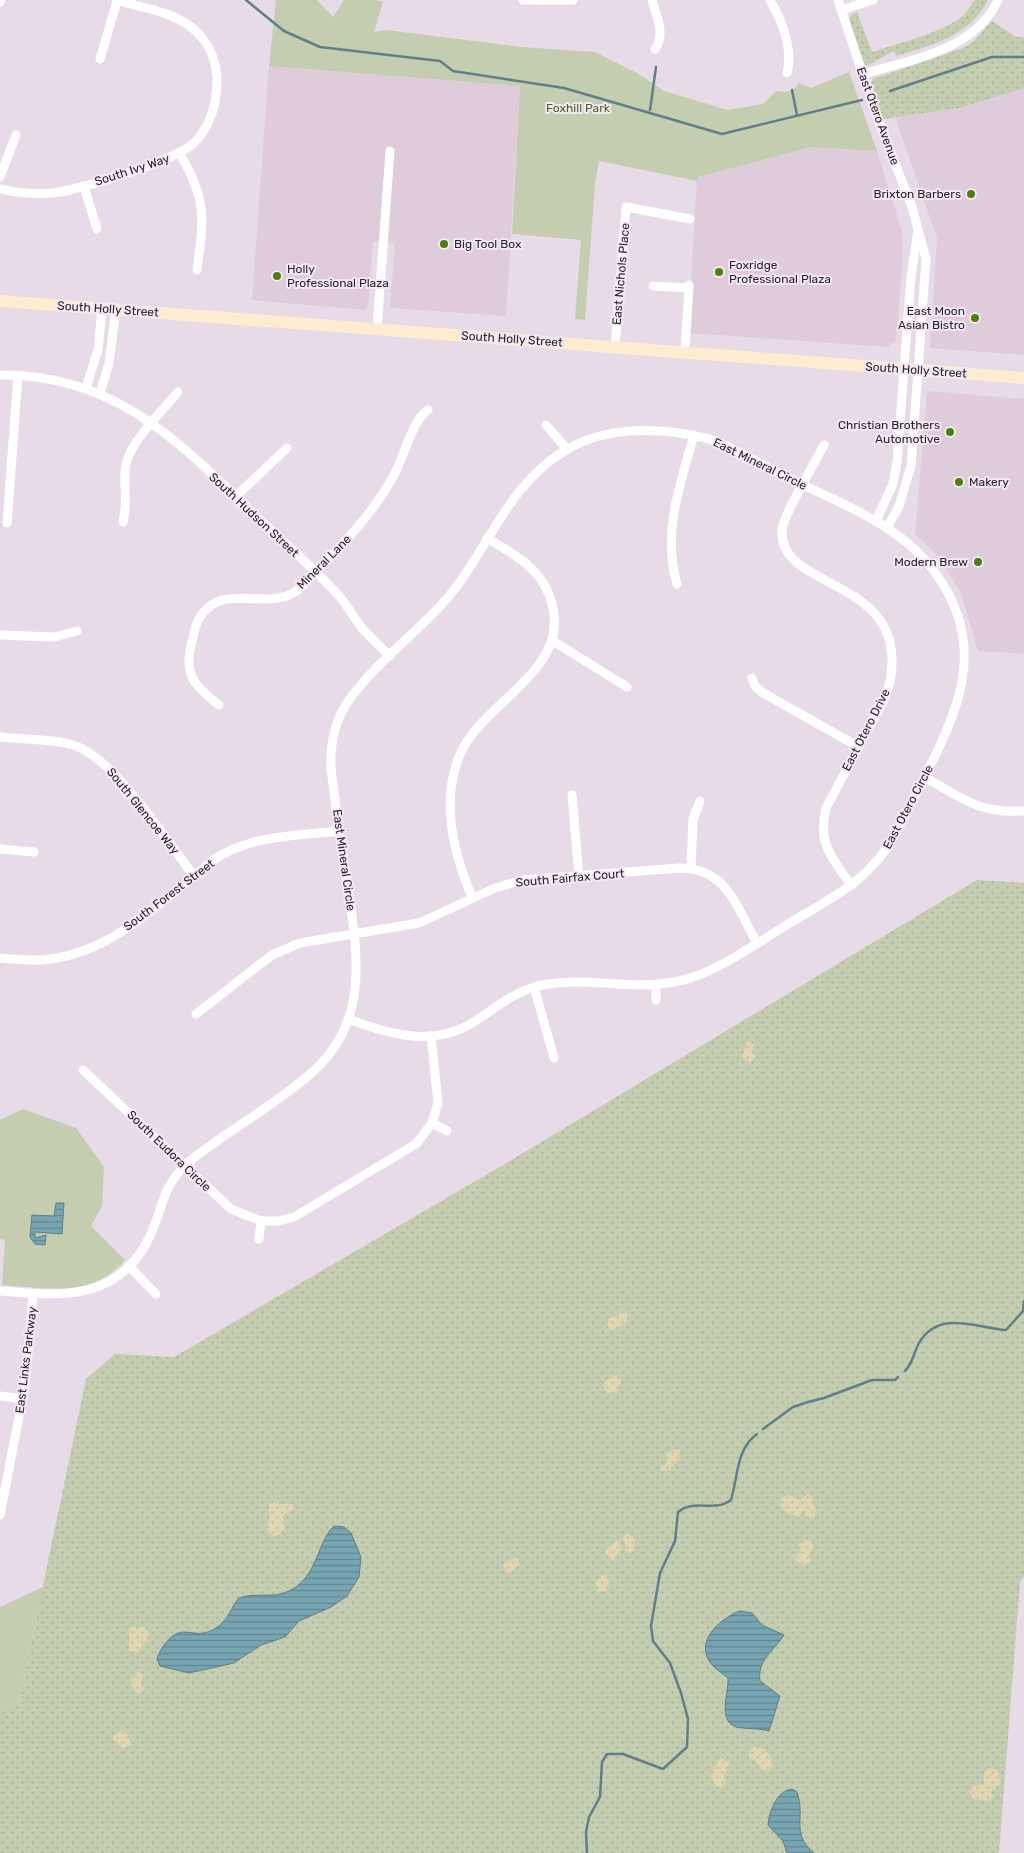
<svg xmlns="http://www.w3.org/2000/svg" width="1024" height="1853" font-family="Rubik,sans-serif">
	<defs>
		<pattern id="grass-dots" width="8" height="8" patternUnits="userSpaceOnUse" patternTransform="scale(1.25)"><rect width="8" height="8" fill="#c5cdb1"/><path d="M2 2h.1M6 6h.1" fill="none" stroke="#a9b098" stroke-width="1.8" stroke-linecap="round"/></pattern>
		<pattern id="sand-dots" width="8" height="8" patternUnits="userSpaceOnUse" patternTransform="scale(1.25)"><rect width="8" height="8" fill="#e0d6b1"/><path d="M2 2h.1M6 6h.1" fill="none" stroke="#c0b898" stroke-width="1.8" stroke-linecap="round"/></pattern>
		<pattern id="water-rules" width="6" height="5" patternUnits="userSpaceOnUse" patternTransform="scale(1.25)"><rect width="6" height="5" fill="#77a5b2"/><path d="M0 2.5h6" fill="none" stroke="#628691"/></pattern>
	</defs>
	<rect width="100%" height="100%" fill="#e7dbe7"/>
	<g fill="#deccda">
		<path d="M 269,66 L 520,86 L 506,316 L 390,308 L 395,244 L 373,242 L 368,307 L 365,310 L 252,300 Z"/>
		<path d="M 1024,88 L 1024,355 L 930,348 L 937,238 L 895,117 L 960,108 Z"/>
		<path d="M 811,147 L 877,151 L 902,231 L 903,258 L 896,340 L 888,347 L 688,333 L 697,177 Z"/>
		<path d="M 927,391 L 1024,399 L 1024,654 L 978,651 L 961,593 L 938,556 L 915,534 Z"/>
	</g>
	<g fill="url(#grass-dots)">
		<path d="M 975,0 L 988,0 C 970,36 932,45 896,56 L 894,51 L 866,66 L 863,63 L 848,20 L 852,14 L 857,12 L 872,52 C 901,42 934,36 960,18 C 966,14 970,6 975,0 Z"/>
		<path d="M 992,21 L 1016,37 L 1024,37 L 1024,88 L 960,108 L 883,119 L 871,83 L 873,79 L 963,48 L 973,42 Z"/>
		<path d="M 977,880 L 1024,883 L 1024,1577 L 1020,1582 L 999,1853 L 0,1853 L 0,1713 L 19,1701 L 86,1379 L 115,1354 L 174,1357 L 503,1165 Z"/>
	</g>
	<g fill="url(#sand-dots)">
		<path d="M 747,1041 L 754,1044 L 752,1050 L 756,1056 L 750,1063 L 742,1057 Z"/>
		<path d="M 621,1311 L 628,1315 L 626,1323 L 614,1330 L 607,1329 L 609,1318 L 619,1316 Z"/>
		<path d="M 617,1375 L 621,1381 L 617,1391 L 610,1394 L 604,1389 L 604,1382 Z"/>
		<path d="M 680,1449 L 679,1460 L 675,1462 L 670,1470 L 661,1471 L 660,1467 L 667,1463 L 667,1454 L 674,1450 Z"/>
		<path d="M 808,1494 L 811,1496 L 816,1510 L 814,1518 L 806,1517 L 805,1509 L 799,1517 L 787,1513 L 780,1505 L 782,1497 L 790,1495 L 800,1500 Z"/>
		<path d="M 274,1502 L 277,1504 L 293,1504 L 293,1509 L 283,1516 L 285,1529 L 278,1535 L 273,1536 L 267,1530 L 270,1514 L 268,1509 L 270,1503 Z"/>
		<path d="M 627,1532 L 635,1540 L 634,1550 L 631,1553 L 625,1551 L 626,1545 L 623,1538 Z"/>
		<path d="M 617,1540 L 621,1548 L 613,1561 L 605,1552 L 607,1546 L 610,1547 Z"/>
		<path d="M 805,1540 L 812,1541 L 813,1548 L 809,1554 L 811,1562 L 804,1565 L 795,1560 L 796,1556 L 801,1551 L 799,1544 Z"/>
		<path d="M 516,1557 L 519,1559 L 519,1565 L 510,1573 L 507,1573 L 503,1565 Z"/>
		<path d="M 604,1574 L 608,1576 L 609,1588 L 604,1592 L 598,1591 L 595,1582 Z"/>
		<path d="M 135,1626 L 137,1630 L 138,1627 L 144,1627 L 150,1635 L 137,1653 L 129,1651 C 128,1643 131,1637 129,1629 Z"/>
		<path d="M 137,1672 L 143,1674 L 141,1684 L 144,1690 L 140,1694 L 137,1693 L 131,1685 L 131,1680 L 135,1677 Z"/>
		<path d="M 122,1730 L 127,1734 L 131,1744 L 128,1747 L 123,1748 L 112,1738 Z"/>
		<path d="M 753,1747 C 763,1746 770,1753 773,1763 L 769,1771 L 762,1769 L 757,1762 L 748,1756 Z"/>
		<path d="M 720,1758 L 730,1763 L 724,1776 L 725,1783 L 721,1788 L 715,1785 L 711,1775 Z"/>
		<path d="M 989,1768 L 997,1769 L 999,1774 L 1000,1785 L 992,1790 L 993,1797 L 988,1801 L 973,1799 L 969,1791 L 974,1786 L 984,1784 L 984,1773 Z"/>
	</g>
	<g fill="#c5cdb1">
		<path d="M 276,0 L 317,0 L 333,17 L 344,0 L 376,0 L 383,2 L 374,32 L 386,30 L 521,47 L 595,52 L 637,73 L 664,91 L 728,110 L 763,104 L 776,91 C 786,93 793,92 799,83 L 811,88 L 849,72 L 877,151 L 811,147 L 698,177 L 697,181 L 599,161 L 595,184 L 585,320 L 575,319 L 581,240 L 512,234 L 520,86 L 269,66 Z"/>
		<path d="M 23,1109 L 76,1128 L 104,1167 L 102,1206 L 91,1226 L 125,1260 C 92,1299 45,1288 2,1285 L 5,1240 L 0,1239 L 0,1120 Z"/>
		<path d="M 43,1587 L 19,1701 L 0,1713 L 0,1607 Z"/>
	</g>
	<g fill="url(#water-rules)" stroke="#607f89">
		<path d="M 56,1203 L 64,1203 L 62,1234 L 35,1232 L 35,1238 L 46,1235 L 45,1245 L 35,1244 L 30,1237 L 32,1215 L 54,1216 Z"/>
		<path d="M 334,1526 L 344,1527 L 351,1533 L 361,1557 L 359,1577 L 347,1596 L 331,1607 L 299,1621 L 285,1637 L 261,1645 L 234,1663 L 189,1673 L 160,1666 L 157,1659 C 159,1651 169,1636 178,1633 C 191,1629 200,1640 219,1626 C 228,1619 232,1606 239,1598 C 255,1592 273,1599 289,1591 C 319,1576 316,1543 334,1526 Z"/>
		<path d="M 740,1611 L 752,1613 L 762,1625 L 784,1635 C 774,1651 757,1660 760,1681 L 780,1696 L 769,1731 C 759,1728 744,1729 736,1727 C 717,1720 729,1693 728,1678 C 722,1673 712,1667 708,1659 C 697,1638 723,1617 740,1611 Z"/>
		<path d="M 792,1789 L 797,1792 C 806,1817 790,1833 814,1853 L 787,1853 L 783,1841 L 768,1825 C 769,1811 777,1791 792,1789 Z"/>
	</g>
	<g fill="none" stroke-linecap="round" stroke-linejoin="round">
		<g stroke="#607f89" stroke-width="2.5">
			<path d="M 246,0 L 284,31 L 320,47 L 440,61 L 453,71 L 564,88 L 722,134 L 862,100"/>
			<path d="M 792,90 L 797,115"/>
			<path d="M 890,91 L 992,57 L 1024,57"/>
			<path d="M 650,110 L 656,67"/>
			<path d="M 905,1371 C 913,1363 914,1352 919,1343 C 939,1309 977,1328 1006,1330 L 1023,1311 L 1024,1301"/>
			<path d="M 763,1429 L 793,1407 L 808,1402 L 824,1398 L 872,1380 L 895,1380 L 898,1377"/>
			<path d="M 587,1853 L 586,1832 L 589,1817 L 600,1797 L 602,1762 L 607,1754 L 623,1754 L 663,1769 L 687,1747 L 688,1719 L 681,1693 L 670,1663 L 653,1641 L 651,1626 L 660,1573 L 675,1541 L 678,1512 C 695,1498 714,1513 731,1500 C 738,1477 736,1449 757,1434"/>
		</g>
		<g stroke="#fff" stroke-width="9">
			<path d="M 523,0 L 573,0"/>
			<path d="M 652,0 C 656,15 666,35 655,49"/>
			<path d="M 770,0 C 782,21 793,49 787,73"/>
			<path d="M 838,0 L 877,117 L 912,207 L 926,259 L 911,466 L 899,506 L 887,528"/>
			<path d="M 0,2 L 1,0"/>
			<path d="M 841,10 L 873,0"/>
			<path d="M 100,59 L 117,1"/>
			<path d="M 863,74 C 910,60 976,50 998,0"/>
			<path d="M 180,154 C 207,200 204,219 197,270"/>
			<path d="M 0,177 L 16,135"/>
			<path d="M 84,186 L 97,229"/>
			<path d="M 0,189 C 18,193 35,195 53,193 C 81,189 176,161 195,142 C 211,125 217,102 217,79 C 216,57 206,37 187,24 C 167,11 139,7 116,0"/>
			<path d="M 653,286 L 689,288"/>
			<path d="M 377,329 L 390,151"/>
			<path d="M 615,347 L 626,207 L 690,219"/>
			<path d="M 685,352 L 689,285"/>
			<path d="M 0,375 C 116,374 179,442 257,517 C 284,543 314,568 339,596 C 347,605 353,616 361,627 C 370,637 380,647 390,656"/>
			<path d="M 86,388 L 98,350 L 102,308"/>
			<path d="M 100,393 L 109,363 L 116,309"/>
			<path d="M 546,425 L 567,449"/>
			<path d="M 824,445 C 815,463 784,513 782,530 C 778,591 905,576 891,675 C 888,698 874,718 864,737 C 851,761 839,784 826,808 C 817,843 832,858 851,885"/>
			<path d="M 235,497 L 287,448"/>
			<path d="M 876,521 L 893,484 L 897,462 L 911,276 L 918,231"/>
			<path d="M 123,522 C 129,500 122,483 126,464 C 131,441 163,410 178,392"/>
			<path d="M 7,523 L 18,376"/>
			<path d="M 677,584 C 662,533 680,485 694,435"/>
			<path d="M 0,635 L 54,637 L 77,631"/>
			<path d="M 553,641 L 627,687"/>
			<path d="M 752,678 L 755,686 L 763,693 L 859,747"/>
			<path d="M 219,705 C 194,686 183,674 192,642 C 194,634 195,624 200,617 C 222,581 266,611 295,592 C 305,585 313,574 322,565 C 349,538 374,511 393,477 C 404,458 411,422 428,410"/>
			<path d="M 0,737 C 25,740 52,738 76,746 C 114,759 168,842 194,876"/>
			<path d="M 924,777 C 963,798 978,814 1024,811"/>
			<path d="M 572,795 L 579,876"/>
			<path d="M 0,849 L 34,852"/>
			<path d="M 691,868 L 693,819 L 700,801"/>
			<path d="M 472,897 C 454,855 441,802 459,757 C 479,705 562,675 554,614 C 548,572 520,558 487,538"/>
			<path d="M 0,958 C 17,959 33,962 50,959 C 115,951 165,898 215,859 C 250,835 298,836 339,831"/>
			<path d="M 534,987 L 554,1058"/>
			<path d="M 656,1000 L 656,985"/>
			<path d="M 196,1014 L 272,955 L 300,943 L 419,923 L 495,888 L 523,880 L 680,868 C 727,868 737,908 757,943"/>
			<path d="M 83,1070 L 231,1209 L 261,1221 L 278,1221 L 294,1217 L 416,1144 L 432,1123 L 438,1103 L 431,1036"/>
			<path d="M 432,1123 L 447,1131"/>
			<path d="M 259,1239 L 261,1221"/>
			<path d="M 129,1266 L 156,1294"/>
			<path d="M 0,1291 C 61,1296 119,1302 150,1236 C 164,1206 160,1192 185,1165 C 224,1133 269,1109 308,1076 C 373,1022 357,950 346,876 C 340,840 335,804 331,768 C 330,745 334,723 347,703 C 371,667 414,635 444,602 C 488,552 506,485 566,450 C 608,425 663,427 709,439 C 738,449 764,467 793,480 C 844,505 903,526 937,575 C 990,651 956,715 919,788 C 905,815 893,845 871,867 C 849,891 817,906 790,923 C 760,941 731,962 699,975 C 645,996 596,975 543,985 C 517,990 498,1006 477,1020 C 435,1048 391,1035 348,1019"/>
			<path d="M 0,1396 L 23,1399"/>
			<path d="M 0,1515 L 25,1386 L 33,1294"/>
		</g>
		<path stroke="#feecd0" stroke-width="12" d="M 0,301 L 1024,378"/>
	</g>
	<g fill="#4c7f10" stroke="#f4e8f5" stroke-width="2">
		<circle cx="971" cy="194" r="5"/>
		<circle cx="444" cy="244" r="5"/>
		<circle cx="719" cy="272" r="5"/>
		<circle cx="277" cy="276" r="5"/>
		<circle cx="975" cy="318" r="5"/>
		<circle cx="950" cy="432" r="5"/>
		<circle cx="959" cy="482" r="5"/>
		<circle cx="978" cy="562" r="5"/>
	</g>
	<g text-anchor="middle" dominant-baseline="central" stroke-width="4" stroke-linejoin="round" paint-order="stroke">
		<g font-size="12" fill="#525e25" stroke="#f4e8f5">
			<text x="578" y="108">Foxhill Park</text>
		</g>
		<g font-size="12" fill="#292529" stroke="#f4e8f5">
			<text transform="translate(878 116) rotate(70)">East Otero Avenue</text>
			<text transform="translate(132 170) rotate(-18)">South Ivy Way</text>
			<text transform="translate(621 274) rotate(-85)">East Nichols Place</text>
			<text transform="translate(108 309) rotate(4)">South Holly Street</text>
			<text transform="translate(512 339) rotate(4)">South Holly Street</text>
			<text transform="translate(916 370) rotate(4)">South Holly Street</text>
			<text transform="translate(760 464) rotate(26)">East Mineral Circle</text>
			<text transform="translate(254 515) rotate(43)">South Hudson Street</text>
			<text transform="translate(324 562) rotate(-45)">Mineral Lane</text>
			<text transform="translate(866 730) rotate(-63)">East Otero Drive</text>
			<text transform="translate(908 807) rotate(-62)">East Otero Circle</text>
			<text transform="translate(143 811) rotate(51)">South Glencoe Way</text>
			<text transform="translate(344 860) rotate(82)">East Mineral Circle</text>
			<text transform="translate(570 878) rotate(-5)">South Fairfax Court</text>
			<text transform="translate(169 895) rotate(-37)">South Forest Street</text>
			<text transform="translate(169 1151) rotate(44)">South Eudora Circle</text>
			<text transform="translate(26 1360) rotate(-83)">East Links Parkway</text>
		</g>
		<g font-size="12" fill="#292529" stroke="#f4e8f5" text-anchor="end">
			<text x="961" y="194">Brixton Barbers</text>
			<text x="454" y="244" text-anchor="start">Big Tool Box</text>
			<text x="729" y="265" text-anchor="start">Foxridge<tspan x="729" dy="14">Professional Plaza</tspan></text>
			<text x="287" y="269" text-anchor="start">Holly<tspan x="287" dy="14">Professional Plaza</tspan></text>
			<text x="965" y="311">East Moon<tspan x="965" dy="14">Asian Bistro</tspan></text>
			<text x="940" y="425">Christian Brothers<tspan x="940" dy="14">Automotive</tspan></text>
			<text x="969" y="482" text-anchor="start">Makery</text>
			<text x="968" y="562">Modern Brew</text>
		</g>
	</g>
</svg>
